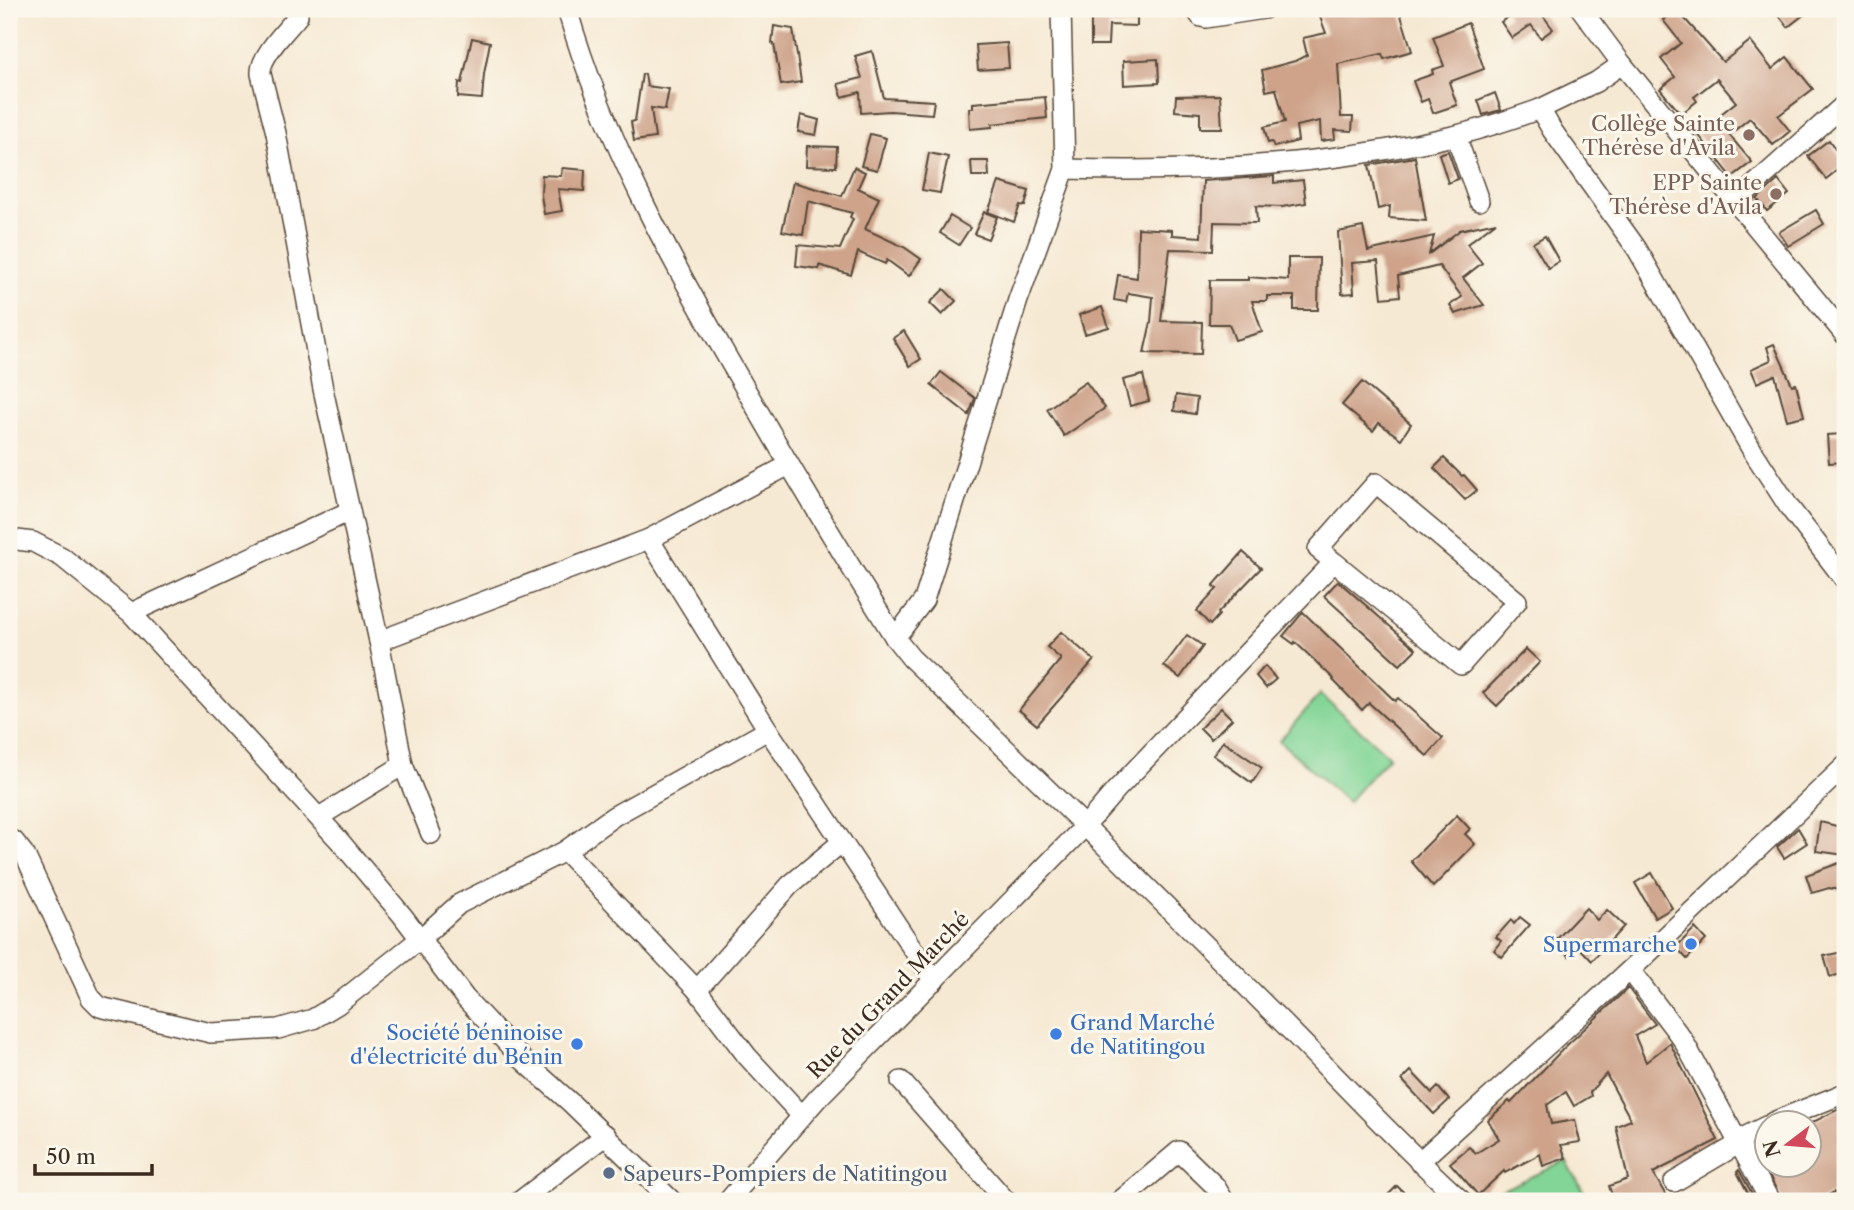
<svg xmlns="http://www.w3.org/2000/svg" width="1854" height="1210" font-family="'Libre Caslon Text',serif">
	<rect width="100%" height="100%" fill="#fbf7ec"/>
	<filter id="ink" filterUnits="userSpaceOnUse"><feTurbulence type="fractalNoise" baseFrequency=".0143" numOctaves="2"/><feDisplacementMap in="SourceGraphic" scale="14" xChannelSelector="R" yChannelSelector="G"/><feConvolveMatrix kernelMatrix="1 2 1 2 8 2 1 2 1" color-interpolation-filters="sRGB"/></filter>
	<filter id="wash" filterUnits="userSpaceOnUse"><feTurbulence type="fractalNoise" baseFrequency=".00686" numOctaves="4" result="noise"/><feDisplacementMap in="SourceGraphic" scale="28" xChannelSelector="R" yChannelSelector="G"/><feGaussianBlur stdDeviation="1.57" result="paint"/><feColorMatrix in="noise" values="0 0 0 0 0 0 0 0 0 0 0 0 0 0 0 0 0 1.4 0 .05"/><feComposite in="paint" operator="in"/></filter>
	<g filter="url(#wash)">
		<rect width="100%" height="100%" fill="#f6e9d3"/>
		<g fill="#82d596" stroke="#5e805a" stroke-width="2">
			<path d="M 1320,694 L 1389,756 L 1348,802 L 1279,741 Z"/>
			<path d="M 1566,1161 L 1589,1201 L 1478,1201 Z"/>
		</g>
		<g id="blocks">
			<g fill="#cea38a">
				<path d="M 1091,9 L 1137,9 L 1137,26 L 1109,25 L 1108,45 L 1091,45 Z"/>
				<path d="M 1340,9 L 1399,9 L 1412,51 L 1384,59 L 1382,54 L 1338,64 L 1341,117 L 1353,117 L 1352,131 L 1334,130 L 1335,139 L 1321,141 L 1320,121 L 1296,126 L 1298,141 L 1274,147 L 1272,142 L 1268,143 L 1264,127 L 1285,122 L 1276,89 L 1266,91 L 1262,70 L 1295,61 L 1307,55 L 1303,38 L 1326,33 L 1320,17 Z"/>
				<path d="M 1504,9 L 1538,9 L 1553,29 L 1541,38 L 1531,25 L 1512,38 L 1501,22 L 1509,16 Z"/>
				<path d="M 1676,9 L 1723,62 L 1750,41 L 1772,69 L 1787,57 L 1813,89 L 1778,116 L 1790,131 L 1773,145 L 1750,118 L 1729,135 L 1752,162 L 1732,177 L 1697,133 L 1736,102 L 1717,79 L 1694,97 L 1697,101 L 1681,114 L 1660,89 L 1675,77 L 1661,59 L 1681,43 L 1663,20 Z"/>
				<path d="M 1774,9 L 1811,9 L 1788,27 Z"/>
				<path d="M 1468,23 L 1484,69 L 1449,82 L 1457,105 L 1433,113 L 1428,99 L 1421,102 L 1413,81 L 1433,74 L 1432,70 L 1444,66 L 1433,37 Z"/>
				<path d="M 774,26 L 793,29 L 801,82 L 781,85 L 774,44 L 772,43 Z"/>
				<path d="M 472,38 L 490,42 L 484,74 L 482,99 L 458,97 L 459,82 L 462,83 Z"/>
				<path d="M 1007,43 L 1009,68 L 978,70 L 976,45 Z"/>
				<path d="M 872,51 L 884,98 L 934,101 L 932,114 L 890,111 L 861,113 L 860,92 L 842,97 L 838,84 L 862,78 L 855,56 Z"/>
				<path d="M 1158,59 L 1159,83 L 1124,85 L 1123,61 Z"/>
				<path d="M 642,74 L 645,74 L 647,86 L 669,89 L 665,110 L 651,108 L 655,138 L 634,141 L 631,122 L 635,121 Z"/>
				<path d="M 1495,93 L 1501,110 L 1483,115 L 1478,100 Z"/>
				<path d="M 1220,95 L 1222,128 L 1200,128 L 1200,113 L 1175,111 L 1176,96 Z"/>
				<path d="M 1045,97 L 1047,118 L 992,124 L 992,127 L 970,129 L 969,108 L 973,108 L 973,103 Z"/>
				<path d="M 801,115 L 819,120 L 816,135 L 798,132 Z"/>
				<path d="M 870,134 L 886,138 L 877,170 L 861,166 Z"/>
				<path d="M 1829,140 L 1845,164 L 1826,179 L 1808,156 Z"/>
				<path d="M 807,146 L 837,147 L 836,167 L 806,166 Z"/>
				<path d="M 1448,151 L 1458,179 L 1448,183 L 1439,154 Z"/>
				<path d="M 929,153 L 948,157 L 940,193 L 922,190 Z"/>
				<path d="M 1415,157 L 1426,221 L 1389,218 L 1390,206 L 1378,209 L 1369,165 Z"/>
				<path d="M 971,161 L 988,161 L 989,176 L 972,176 Z"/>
				<path d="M 854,167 L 865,172 L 858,188 L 879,198 L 865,229 L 904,247 L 921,259 L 909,276 L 887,260 L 885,264 L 858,252 L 851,275 L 819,265 L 819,269 L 796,266 L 798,245 L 840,249 L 853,219 L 850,217 L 852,213 L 808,201 L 803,235 L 782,231 L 793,182 L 842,196 Z"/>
				<path d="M 562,168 L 585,170 L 584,191 L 558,189 L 562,211 L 544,214 L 541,195 L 542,175 L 561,176 Z"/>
				<path d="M 1274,176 L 1274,183 L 1303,180 L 1306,203 L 1282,207 L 1256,206 L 1257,223 L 1214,222 L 1213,250 L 1170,249 L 1161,321 L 1202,322 L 1201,354 L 1144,353 L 1151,322 L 1153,297 L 1128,293 L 1126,302 L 1114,300 L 1118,275 L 1137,278 L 1138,228 L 1172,230 L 1172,235 L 1201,237 L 1203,181 Z"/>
				<path d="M 1778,180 L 1789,194 L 1767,211 L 1757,199 Z"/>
				<path d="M 999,182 L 1029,191 L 1025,206 L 1020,205 L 1014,222 L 988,212 Z"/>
				<path d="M 1816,210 L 1824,224 L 1788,246 L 1779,232 Z"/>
				<path d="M 984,212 L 997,217 L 988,239 L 974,234 Z"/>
				<path d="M 950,216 L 970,228 L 959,245 L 940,233 Z"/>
				<path d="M 1496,222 L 1467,244 L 1482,263 L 1463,278 L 1484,305 L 1455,314 L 1450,305 L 1462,297 L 1439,266 L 1398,276 L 1400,296 L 1382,298 L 1378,261 L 1352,263 L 1354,293 L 1342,294 L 1338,232 L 1363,227 L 1368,251 L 1434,236 L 1429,254 L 1460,230 Z"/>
				<path d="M 1545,236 L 1559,261 L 1548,268 L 1533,243 Z"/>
				<path d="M 1288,258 L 1319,258 L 1318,310 L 1294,310 L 1294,296 L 1267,296 L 1267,301 L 1252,301 L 1262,332 L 1235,340 L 1229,324 L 1209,324 L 1210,280 L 1248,280 L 1248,277 L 1288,280 Z"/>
				<path d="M 944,289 L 956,301 L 942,315 L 930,303 Z"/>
				<path d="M 1102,307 L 1109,327 L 1085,334 L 1079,315 Z"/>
				<path d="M 904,331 L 921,359 L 910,366 L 893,338 Z"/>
				<path d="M 1774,344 L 1792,385 L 1796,384 L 1804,416 L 1787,420 L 1775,375 L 1757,383 L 1751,369 L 1771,360 L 1767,347 Z"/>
				<path d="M 941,372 L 975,398 L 969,415 L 931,385 Z"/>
				<path d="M 1143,375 L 1149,401 L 1130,406 L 1123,380 Z"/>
				<path d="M 1086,382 L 1105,408 L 1064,436 L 1047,409 Z"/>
				<path d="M 1362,382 L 1411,424 L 1401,439 L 1379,423 L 1373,431 L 1342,405 Z"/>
				<path d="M 1176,395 L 1197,398 L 1195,414 L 1174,411 Z"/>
				<path d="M 1843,434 L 1845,462 L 1829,463 L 1827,435 Z"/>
				<path d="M 1444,458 L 1462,476 L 1464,475 L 1477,490 L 1465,500 L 1434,468 Z"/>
				<path d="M 1243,552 L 1261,568 L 1218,613 L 1219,615 L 1210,625 L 1197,611 L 1217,589 L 1213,586 Z"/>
				<path d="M 1338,581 L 1416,649 L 1400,665 L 1324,596 Z"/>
				<path d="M 1303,612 L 1395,701 L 1398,698 L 1443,738 L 1427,756 L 1369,703 L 1362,710 L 1333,680 L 1334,679 L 1295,642 L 1294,644 L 1283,636 Z"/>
				<path d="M 1061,632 L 1094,660 L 1037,725 L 1019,710 L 1061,659 L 1047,647 Z"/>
				<path d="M 1187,635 L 1203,646 L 1180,678 L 1164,666 Z"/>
				<path d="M 1526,649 L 1540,662 L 1497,706 L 1483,693 Z"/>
				<path d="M 1265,666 L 1276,679 L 1266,688 L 1256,676 Z"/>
				<path d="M 1221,708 L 1232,719 L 1211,739 L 1200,728 Z"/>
				<path d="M 1223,741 L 1262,768 L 1252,783 L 1213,755 Z"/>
				<path d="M 1457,815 L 1470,829 L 1465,834 L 1475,844 L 1433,887 L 1411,861 Z"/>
				<path d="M 1820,822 L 1845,828 L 1845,855 L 1816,851 Z"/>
				<path d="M 1798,828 L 1807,843 L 1784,858 L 1777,847 Z"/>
				<path d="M 1845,861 L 1845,891 L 1829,888 L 1812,893 L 1806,875 Z"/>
				<path d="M 1652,873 L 1672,908 L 1655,918 L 1635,883 Z"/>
				<path d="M 1586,908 L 1597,920 L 1607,910 L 1624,926 L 1592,961 L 1579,947 L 1569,956 L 1555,941 Z"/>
				<path d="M 1520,917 L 1530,925 L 1502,957 L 1494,950 L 1501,941 L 1496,937 L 1511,920 L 1514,924 Z"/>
				<path d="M 1695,928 L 1706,940 L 1687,959 L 1676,947 Z"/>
				<path d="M 1842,952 L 1845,973 L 1830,977 L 1824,956 Z"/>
				<path d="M 1628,988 L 1655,1024 L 1635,1036 L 1646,1062 L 1670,1043 L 1718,1140 L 1653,1173 L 1669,1201 L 1614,1201 L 1609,1186 L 1628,1179 L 1616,1126 L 1631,1120 L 1606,1074 L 1590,1092 L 1591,1096 L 1574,1106 L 1566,1092 L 1547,1105 L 1551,1124 L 1575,1120 L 1580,1142 L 1561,1145 L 1566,1158 L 1543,1166 L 1540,1154 L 1505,1173 L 1504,1171 L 1478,1195 L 1450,1163 L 1469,1147 L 1476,1153 L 1499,1139 L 1488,1120 L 1509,1101 L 1511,1103 L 1565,1047 Z"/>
				<path d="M 1411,1071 L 1432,1093 L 1438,1087 L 1449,1100 L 1434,1114 L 1402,1080 Z"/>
				<path d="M 1845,1106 L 1845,1201 L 1839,1201 L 1834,1192 L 1819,1201 L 1782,1201 L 1760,1157 L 1767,1153 L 1767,1165 L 1809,1165 L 1809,1124 Z"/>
				<path d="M 1739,1170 L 1756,1201 L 1752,1201 L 1737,1172 Z"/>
				<path d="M 1397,1186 L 1413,1201 L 1382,1201 Z"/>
			</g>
		</g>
	</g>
	<g filter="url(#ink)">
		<use href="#blocks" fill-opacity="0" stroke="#574739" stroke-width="2"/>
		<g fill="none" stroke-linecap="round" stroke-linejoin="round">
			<defs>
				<g id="minor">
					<path d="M 567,9 C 605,141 673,264 742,383 C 791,469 842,554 895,638 L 911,658 C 1032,773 1150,889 1267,1007 C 1332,1071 1394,1140 1462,1201"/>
					<path d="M 1195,9 L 1201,17 L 1206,18 L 1264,9"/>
					<path d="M 1581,9 L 1622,64 L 1845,335"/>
					<path d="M 298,16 C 286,31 259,57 261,74 L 276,133 L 323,389 L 379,641 L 403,765 L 431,834"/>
					<path d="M 1622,64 L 1596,82 L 1540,109 L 1552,130 L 1637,249 L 1752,450 L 1789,507 L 1845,580"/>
					<path d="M 1456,136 L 1479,201"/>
					<path d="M 1065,169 C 1195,173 1326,166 1453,136 C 1482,129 1512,119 1540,109"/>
					<path d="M 1735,202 L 1845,104"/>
					<path d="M 9,539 L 33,542 L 62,557 L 131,613 L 338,839 L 402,915 L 465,998 L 524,1061 L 571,1103 L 672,1201"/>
					<path d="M 649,539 L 768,730 L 934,981"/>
					<path d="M 131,613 L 350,511"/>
					<path d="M 895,638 L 924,600 L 1018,300 L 1065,169 L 1061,9"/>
					<path d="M 379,641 L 649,539 L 789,465"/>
					<path d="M 319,817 L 403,765"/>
					<path d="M 9,839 L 14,841 L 25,855 L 91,998 L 100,1007 L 211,1033 L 278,1029 L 313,1019 L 338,1004 L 420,939 L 459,904 L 565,851 L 697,990 L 747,1056 L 802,1116"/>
					<path d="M 565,851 L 614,816 L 768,730"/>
					<path d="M 1630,970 L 1683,1040 L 1770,1201"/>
					<path d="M 697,990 L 790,885 L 842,842"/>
					<path d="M 901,1081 L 1006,1201"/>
					<path d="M 1773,1122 L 1845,1093"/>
					<path d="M 1419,1162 L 1642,959 L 1845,766"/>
					<path d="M 1674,1182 L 1740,1143 L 1746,1136 L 1766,1126"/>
					<path d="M 520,1201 L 606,1135"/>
					<path d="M 728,1201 L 817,1099 L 1086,825 L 1116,790 L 1334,562 L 1461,665 L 1517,601 L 1376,483 L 1318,549 L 1334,562"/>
					<path d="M 1120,1201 L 1179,1151 L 1215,1186 L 1224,1201"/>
				</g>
			</defs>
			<use href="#minor" stroke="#574739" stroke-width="22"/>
			<use href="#minor" stroke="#fff" stroke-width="19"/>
		</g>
	</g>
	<g fill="#8d6e63" stroke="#fbf7ec" stroke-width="2.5">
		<circle cx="1749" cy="135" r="7"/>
		<circle cx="1776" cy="194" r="7"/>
	</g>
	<g fill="#3f7fe0" stroke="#fbf7ec" stroke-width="2.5">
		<circle cx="1691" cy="944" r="7"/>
		<circle cx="1056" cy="1034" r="7"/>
		<circle cx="577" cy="1044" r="7"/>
	</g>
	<circle fill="#5c6f8a" stroke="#fbf7ec" stroke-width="2.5" cx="609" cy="1173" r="7"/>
	<g text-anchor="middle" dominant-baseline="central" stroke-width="6" stroke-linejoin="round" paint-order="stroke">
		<g font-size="21" fill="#785e54" stroke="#fbf7ec" text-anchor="end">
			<text x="1735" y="123">Collège Sainte<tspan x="1735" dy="24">Thérèse d'Avila</tspan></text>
			<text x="1762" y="182">EPP Sainte<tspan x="1762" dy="24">Thérèse d'Avila</tspan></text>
		</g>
		<g font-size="21" fill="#366cbe" stroke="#fbf7ec" text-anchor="end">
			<text x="1677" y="944">Supermarche</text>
			<text x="1070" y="1022" text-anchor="start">Grand Marché<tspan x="1070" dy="24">de Natitingou</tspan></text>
			<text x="563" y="1032">Société béninoise<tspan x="563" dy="24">d'électricité du Bénin</tspan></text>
		</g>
		<g font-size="21" fill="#3b2a1e" stroke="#fbf7ec">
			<text transform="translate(888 995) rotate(-46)">Rue du Grand Marché</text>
		</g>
		<g font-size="21" fill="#4e5e75" stroke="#fbf7ec" text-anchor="start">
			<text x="623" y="1173">Sapeurs-Pompiers de Natitingou</text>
		</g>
	</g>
	<rect width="1854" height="1210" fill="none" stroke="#fbf7ec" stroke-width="35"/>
	<g transform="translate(1788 1144) rotate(254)"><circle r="33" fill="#fbf7ec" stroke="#aea59a" stroke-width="2"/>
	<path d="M0-5L12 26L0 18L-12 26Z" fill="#d1495b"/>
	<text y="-10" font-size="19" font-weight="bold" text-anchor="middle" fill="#3b2a1e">N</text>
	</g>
	<path d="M35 1164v10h117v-10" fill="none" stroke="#3b2a1e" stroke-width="3.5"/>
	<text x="46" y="1164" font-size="21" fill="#3b2a1e" stroke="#fbf7ec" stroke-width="5" paint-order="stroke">50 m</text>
</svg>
